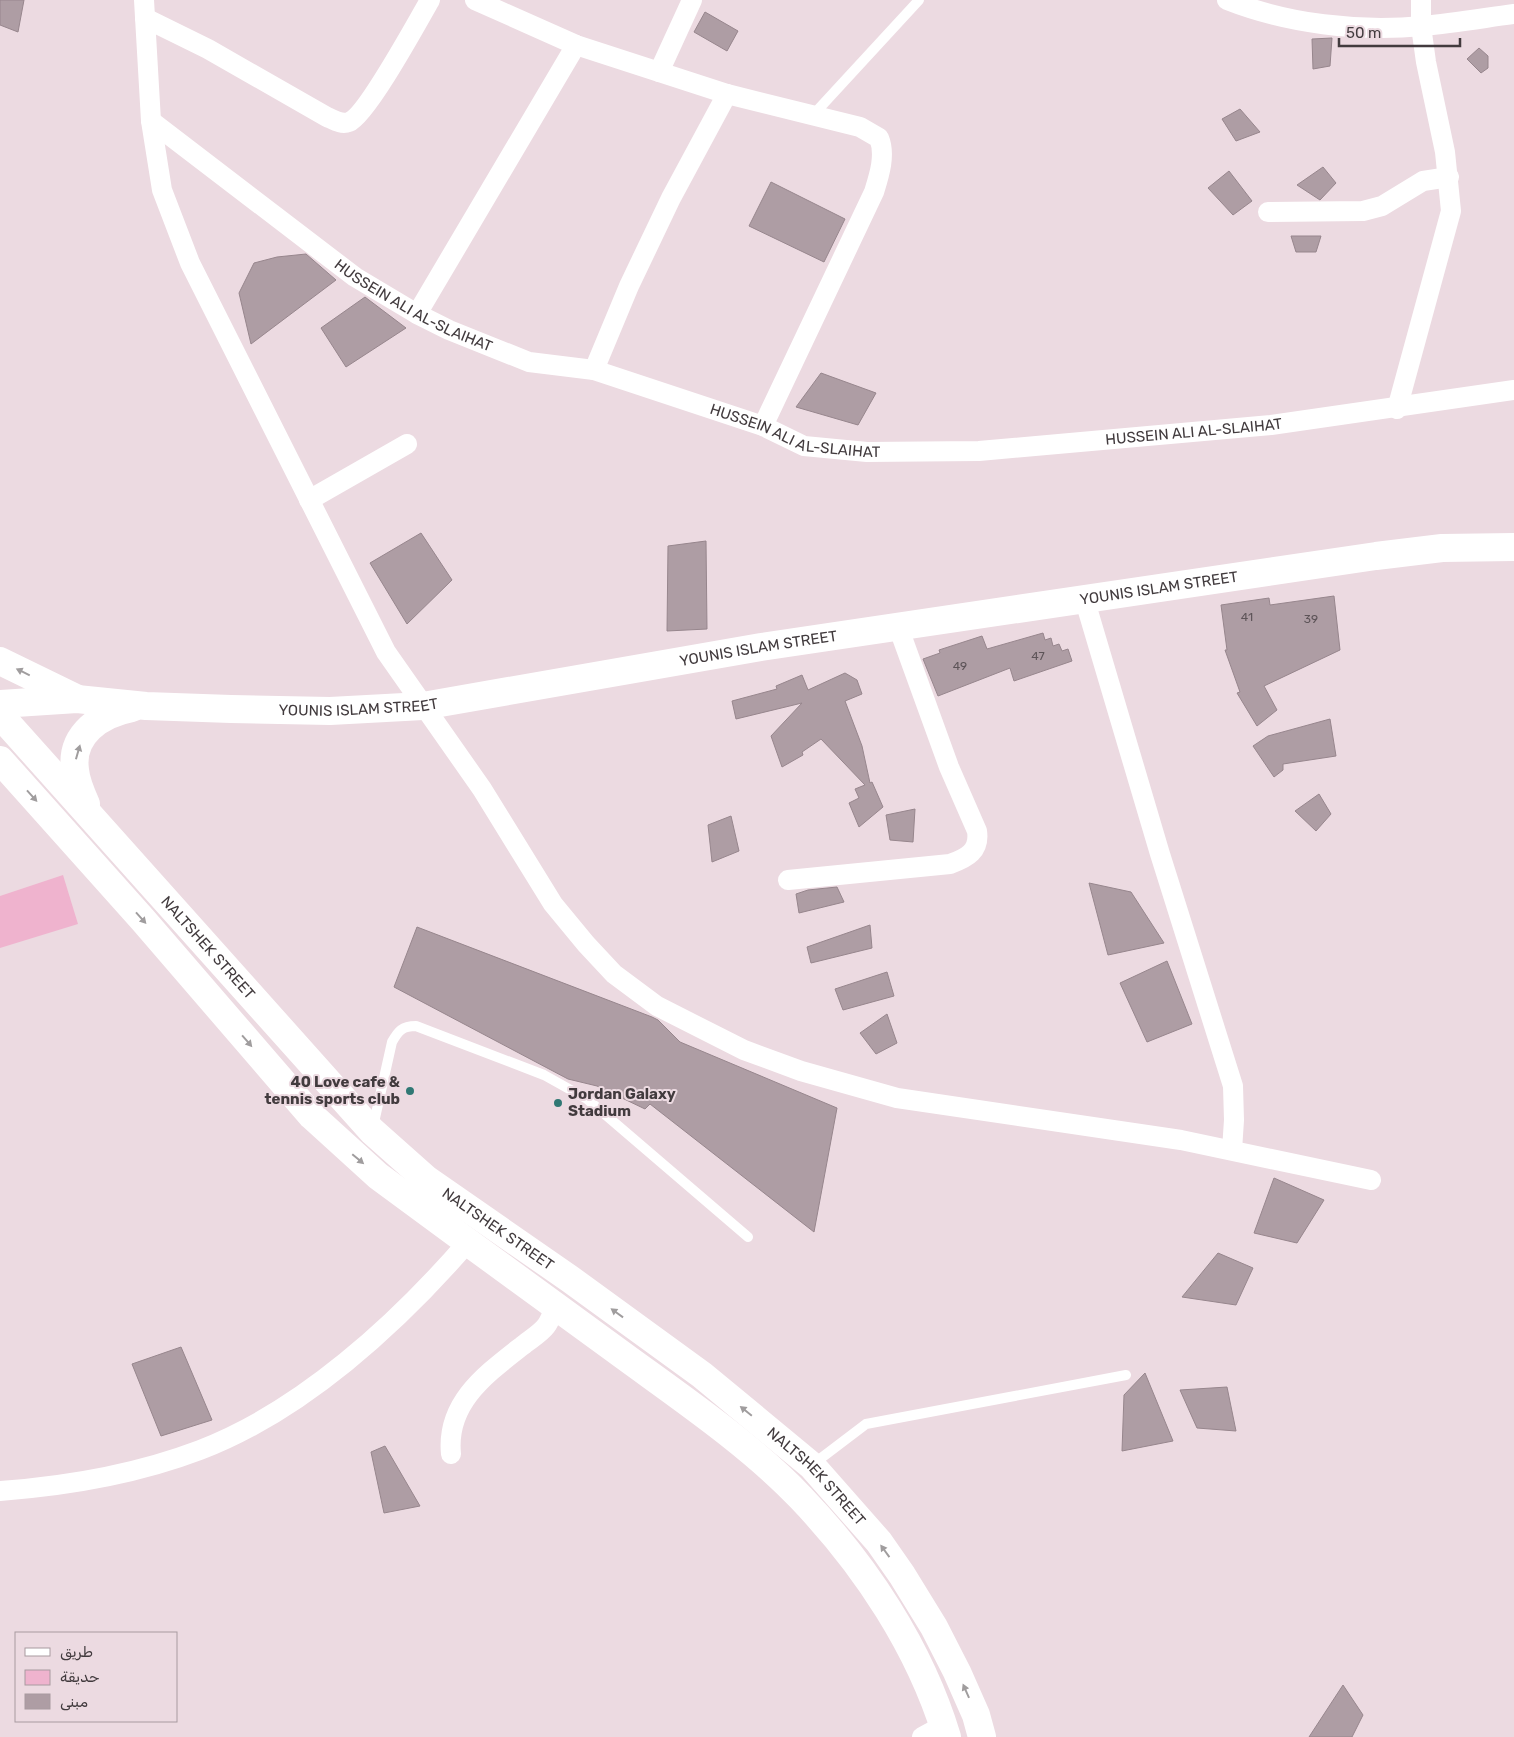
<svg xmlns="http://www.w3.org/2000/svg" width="1514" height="1737" font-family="Rubik,Vazirmatn,sans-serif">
	<rect width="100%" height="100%" fill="#ecdae1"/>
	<path fill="#efb3ce" d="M 63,875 L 78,924 L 0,948 L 0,896 Z"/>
	<g fill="#ae9da4" stroke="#97868d">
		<path d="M 0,0 L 24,0 L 18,32 L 0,25 Z"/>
		<path d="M 705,12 L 738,31 L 727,51 L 694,32 Z"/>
		<path d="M 1332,38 L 1330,66 L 1313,69 L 1312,39 Z"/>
		<path d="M 1479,48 L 1488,56 L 1488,68 L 1481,73 L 1467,59 Z"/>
		<path d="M 1240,109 L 1260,132 L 1236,141 L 1222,119 Z"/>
		<path d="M 1323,167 L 1336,183 L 1320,200 L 1297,185 Z"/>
		<path d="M 1229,171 L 1252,201 L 1233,215 L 1208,188 Z"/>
		<path d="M 771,182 L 845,219 L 824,262 L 749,226 Z"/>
		<path d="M 1291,236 L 1321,236 L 1316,252 L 1296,252 Z"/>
		<path d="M 306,254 L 336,280 L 251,344 L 239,293 L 254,263 L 277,257 Z"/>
		<path d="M 365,297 L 406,328 L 346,367 L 321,328 Z"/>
		<path d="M 821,373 L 876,393 L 858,425 L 796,407 Z"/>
		<path d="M 421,533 L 452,580 L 407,624 L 370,563 Z"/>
		<path d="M 706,541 L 707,629 L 667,631 L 668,546 Z"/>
		<path d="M 1334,596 L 1340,650 L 1264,686 L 1277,710 L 1257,726 L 1237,693 L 1240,692 L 1225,650 L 1227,650 L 1221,605 L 1269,598 L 1270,605 Z"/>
		<path d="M 1043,633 L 1045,640 L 1051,638 L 1053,646 L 1059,644 L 1062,651 L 1068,649 L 1072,661 L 1014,681 L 1010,668 L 938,696 L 923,659 L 940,653 L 939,650 L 982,636 L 987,649 Z"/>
		<path d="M 845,673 L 857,680 L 862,694 L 845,701 L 862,746 L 870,783 L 872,782 L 883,807 L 859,827 L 849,803 L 859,798 L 855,789 L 865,785 L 821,739 L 802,752 L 803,755 L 782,767 L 771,736 L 802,703 L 736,719 L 732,701 L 777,689 L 776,686 L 802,675 L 808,690 Z"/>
		<path d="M 1330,719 L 1336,756 L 1283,764 L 1283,770 L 1274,777 L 1253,746 L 1268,736 Z"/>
		<path d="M 1319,794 L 1331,814 L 1316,831 L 1295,811 Z"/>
		<path d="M 915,809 L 913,842 L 890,840 L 886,815 Z"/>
		<path d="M 731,816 L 739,851 L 712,862 L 708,825 Z"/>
		<path d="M 1089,883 L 1131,892 L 1164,943 L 1108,955 Z"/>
		<path d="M 837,887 L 844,902 L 799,913 L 796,894 L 808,890 Z"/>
		<path d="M 870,925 L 872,948 L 811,963 L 807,947 Z"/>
		<path d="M 417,927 L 652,1017 L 658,1020 L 680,1042 L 837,1108 L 814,1232 L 650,1104 L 645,1109 L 597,1086 L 568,1079 L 394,987 Z"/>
		<path d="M 1167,961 L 1192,1024 L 1147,1042 L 1120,983 Z"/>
		<path d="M 887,972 L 894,996 L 843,1010 L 835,989 Z"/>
		<path d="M 887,1014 L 897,1043 L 876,1054 L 860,1033 Z"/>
		<path d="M 1274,1178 L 1324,1200 L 1297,1243 L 1254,1233 Z"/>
		<path d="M 1218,1253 L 1253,1268 L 1236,1305 L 1182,1297 Z"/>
		<path d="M 181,1347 L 212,1420 L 161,1436 L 132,1364 Z"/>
		<path d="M 1145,1373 L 1173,1441 L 1122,1451 L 1124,1395 Z"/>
		<path d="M 1227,1387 L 1236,1431 L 1197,1428 L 1180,1390 Z"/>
		<path d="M 385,1446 L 420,1506 L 384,1513 L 371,1452 Z"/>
		<path d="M 1343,1685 L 1363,1715 L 1352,1737 L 1309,1737 Z"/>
	</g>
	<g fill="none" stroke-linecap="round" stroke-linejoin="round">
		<g stroke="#fff" stroke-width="10">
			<path d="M 814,114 L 919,0"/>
			<path d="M 373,1127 L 392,1042 C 398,1031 402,1026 416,1026 L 544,1075 L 587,1099 L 748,1237"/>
			<path d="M 812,1465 L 866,1424 L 1126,1375"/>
		</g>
		<g stroke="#fff" stroke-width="20">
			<path d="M 144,0 L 151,121 L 162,190 L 190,263 L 386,652 L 482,789 L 553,904 L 586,944 L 614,974 L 657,1006 L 744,1050 L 801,1071 L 897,1098 L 1181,1140 L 1371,1180"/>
			<path d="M 475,0 L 576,45 L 727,94 L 860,127 L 879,138 C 886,155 879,176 874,192 L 763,426"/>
			<path d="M 1227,0 C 1288,24 1358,32 1423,26 C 1453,23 1484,18 1514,14"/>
			<path d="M 145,18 L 208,49 L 327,117 C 334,120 341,125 349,122 C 366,116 418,21 430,0"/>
			<path d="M 659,72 L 692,0"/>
			<path id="s1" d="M 151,121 L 355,277 L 417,314 L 449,330 L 529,362 L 594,370 L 763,426 L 804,446 L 867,452 L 979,451 L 1271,425 L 1514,390"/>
			<path d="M 1268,212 L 1363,211 L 1382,206 L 1423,181 L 1449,177"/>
			<path d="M 417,314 L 576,45"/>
			<path d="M 594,370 L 629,286 L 671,198 L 727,94"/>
			<path d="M 1397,409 L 1451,211 L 1445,152 L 1426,62 L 1421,26 L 1421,0"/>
			<path d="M 309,500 L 407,444"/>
			<path d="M 1085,601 L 1160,854 L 1233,1086 L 1234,1120 L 1232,1150"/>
			<path d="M 788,880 L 950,864 C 967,858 980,851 977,831 L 949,767 L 899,629"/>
			<path d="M 451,1454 C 446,1403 485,1375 522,1346 C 529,1340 540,1334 546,1326 C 550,1321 553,1312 556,1305"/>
			<path d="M 0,1491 C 67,1486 137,1474 200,1450 C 302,1411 397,1324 468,1242"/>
			<path d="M 922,1737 L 944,1725"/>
		</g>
		<g stroke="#fff" stroke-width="28">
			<path d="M 0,661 L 76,698"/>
			<path id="s2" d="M 0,704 L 77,699 L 146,706 L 231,709 L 330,711 L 423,706 L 761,647 L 1376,556 L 1442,548 L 1514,547"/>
			<path id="s3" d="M 0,715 L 372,1131 L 426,1179 L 570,1279 L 702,1375 L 812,1466 L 879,1542 L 902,1575 L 934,1627 L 957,1672 L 976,1715 L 982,1737"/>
			<path d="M 0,760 L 143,920 L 312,1116 L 378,1176 C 456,1234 534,1290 613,1348 C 674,1393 749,1443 801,1498 C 866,1566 920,1648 947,1737"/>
			<path d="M 86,804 C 81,793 76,782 75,770 C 70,734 101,714 132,708"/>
		</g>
	</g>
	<defs><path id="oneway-solid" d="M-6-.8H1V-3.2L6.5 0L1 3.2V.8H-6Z" transform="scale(1.25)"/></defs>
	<g fill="#a09d9e">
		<use href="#oneway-solid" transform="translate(23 672) rotate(-154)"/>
		<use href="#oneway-solid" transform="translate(78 752) rotate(-74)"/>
		<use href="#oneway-solid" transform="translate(32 796) rotate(48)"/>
		<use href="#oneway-solid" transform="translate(141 918) rotate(48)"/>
		<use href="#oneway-solid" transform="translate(247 1041) rotate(49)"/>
		<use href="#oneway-solid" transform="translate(358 1159) rotate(40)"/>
		<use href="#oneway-solid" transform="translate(617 1313) rotate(-144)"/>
		<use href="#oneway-solid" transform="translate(746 1411) rotate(-141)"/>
		<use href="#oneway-solid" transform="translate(885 1551) rotate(-126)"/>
		<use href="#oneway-solid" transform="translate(966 1691) rotate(-114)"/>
	</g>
	<g fill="#307874" stroke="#ecdae1" stroke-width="2">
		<circle cx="410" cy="1091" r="5"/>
		<circle cx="558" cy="1103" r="5"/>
	</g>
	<g text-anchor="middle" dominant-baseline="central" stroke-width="4" stroke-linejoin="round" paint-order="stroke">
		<g font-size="12" fill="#5d5458">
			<text x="1247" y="617">41</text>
			<text x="1311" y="619">39</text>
			<text x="1038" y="656">47</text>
			<text x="960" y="666">49</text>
		</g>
		<g font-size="15" fill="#423b3e" stroke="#ecdae1">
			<text stroke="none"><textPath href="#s1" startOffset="322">HUSSEIN ALI AL-SLAIHAT</textPath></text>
			<text stroke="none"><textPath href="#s1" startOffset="728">HUSSEIN ALI AL-SLAIHAT</textPath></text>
			<text stroke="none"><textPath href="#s1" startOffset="1131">HUSSEIN ALI AL-SLAIHAT</textPath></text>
			<text stroke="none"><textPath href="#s2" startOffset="1169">YOUNIS ISLAM STREET</textPath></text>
			<text stroke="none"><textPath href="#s2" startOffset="764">YOUNIS ISLAM STREET</textPath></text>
			<text stroke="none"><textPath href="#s2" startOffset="359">YOUNIS ISLAM STREET</textPath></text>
			<text stroke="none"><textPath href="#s3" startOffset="312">NALTSHEK STREET</textPath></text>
			<text stroke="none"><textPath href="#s3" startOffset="718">NALTSHEK STREET</textPath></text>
			<text stroke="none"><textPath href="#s3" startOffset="1122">NALTSHEK STREET</textPath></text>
		</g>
		<g font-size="15" font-weight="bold" fill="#423b3e" stroke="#ecdae1" text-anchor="end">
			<text x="400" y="1082">40 Love cafe &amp;<tspan x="400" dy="17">tennis sports club</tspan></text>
			<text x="568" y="1094" text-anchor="start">Jordan Galaxy<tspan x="568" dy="17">Stadium</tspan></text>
		</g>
	</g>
	<rect x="15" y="1632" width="162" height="90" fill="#ecdae1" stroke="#a89aa0"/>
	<rect x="25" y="1648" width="25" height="8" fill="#ffffff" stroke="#a89aa0"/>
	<text x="60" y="1657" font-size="15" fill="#423b3e">طريق</text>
	<rect x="25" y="1670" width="25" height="15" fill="#efb3ce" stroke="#a89aa0"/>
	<text x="60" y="1682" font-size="15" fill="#423b3e">حديقة</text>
	<rect x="25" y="1694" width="25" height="15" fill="#ae9da4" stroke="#a89aa0"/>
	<text x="60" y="1707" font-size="15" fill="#423b3e">مبنى</text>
	<path d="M1339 38v8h121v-8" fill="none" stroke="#423b3e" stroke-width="2.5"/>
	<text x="1346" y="38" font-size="15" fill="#423b3e" stroke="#ecdae1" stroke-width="4" paint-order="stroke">50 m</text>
</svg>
